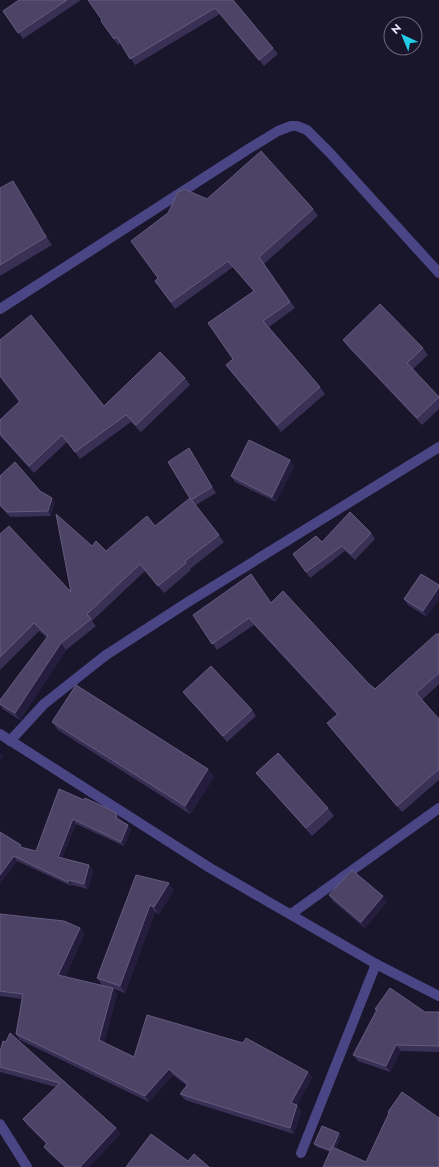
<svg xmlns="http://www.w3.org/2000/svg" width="439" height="1167" font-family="Jost,sans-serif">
	<rect width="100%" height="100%" fill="#19152a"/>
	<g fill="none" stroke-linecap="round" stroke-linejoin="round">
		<g stroke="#4a4584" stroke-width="10">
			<path d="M 0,309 L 250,148 L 278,131 L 291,126 L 297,126 L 307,130 L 330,153 L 439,273"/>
			<path d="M 10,741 L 44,704 L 106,655 L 188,602 L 439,447"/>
			<path d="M 291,914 L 439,808"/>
			<path d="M 0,1124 L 27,1167"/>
			<path d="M 301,1153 L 376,964"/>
		</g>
		<path stroke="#4a4584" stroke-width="10" d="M 0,734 L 210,868 L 376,964 L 439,996"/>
	</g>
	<g fill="#393056">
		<path d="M 19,0 L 81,0 L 23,39 L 3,11 Z"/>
		<path d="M 233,0 L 278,54 L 264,66 L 220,14 L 135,65 L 121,43 L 118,45 L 101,21 Z"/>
		<path d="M 0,188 L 18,189 L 52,245 L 0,276 Z"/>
		<path d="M 207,199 L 313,209 L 318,216 L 264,264 L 295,308 L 269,327 L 320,387 L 325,394 L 281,432 L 231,372 L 226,365 L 233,359 L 254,291 L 233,267 L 175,309 L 155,281 L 158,278 Z"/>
		<path d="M 0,340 L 104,406 L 185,378 L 190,385 L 141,432 L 131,422 L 80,459 L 67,442 L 34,473 L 0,436 L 0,420 L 19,402 L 0,377 Z"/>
		<path d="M 343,340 L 423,348 L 428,355 L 413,369 L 439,397 L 439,409 L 422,425 L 348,347 Z"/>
		<path d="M 189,448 L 216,493 L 196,505 L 224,542 L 190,569 L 191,570 L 164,593 L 145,571 L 92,621 L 96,626 L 66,650 L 20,720 L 3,709 L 0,705 L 0,700 L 47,638 L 39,631 L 0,670 L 0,534 L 71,592 L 92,546 L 106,551 L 155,526 L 190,498 Z"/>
		<path d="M 294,466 L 276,502 L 235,482 L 231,476 Z"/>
		<path d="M 0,476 L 40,491 L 52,498 L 55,503 L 51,516 L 10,517 L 0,506 Z"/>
		<path d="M 371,533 L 375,539 L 355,560 L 345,551 L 310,578 L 293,554 L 322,542 Z"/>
		<path d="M 421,574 L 427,617 L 408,605 L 404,599 Z"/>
		<path d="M 271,603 L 375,689 L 439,634 L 439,684 L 422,700 L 439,719 L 439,780 L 402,812 L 332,730 L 327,723 L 337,715 L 254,625 L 217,650 L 193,615 Z"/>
		<path d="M 183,692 L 252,710 L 256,716 L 227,742 L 187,697 Z"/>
		<path d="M 52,722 L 208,769 L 214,777 L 190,814 L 58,730 Z"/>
		<path d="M 256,773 L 328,808 L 334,816 L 312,836 L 262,780 Z"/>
		<path d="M 59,789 L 117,814 L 121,819 L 120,820 L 128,825 L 131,830 L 124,846 L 76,824 L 62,858 L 93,870 L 88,889 L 72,885 L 71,886 L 17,861 L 0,884 L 0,832 L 22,848 L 36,851 Z"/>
		<path d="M 136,875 L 174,890 L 159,914 L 155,912 L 125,993 L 114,989 L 117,994 L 104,1043 L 134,1057 L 308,1072 L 312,1078 L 297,1105 L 301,1111 L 294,1134 L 185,1100 L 180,1094 L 187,1086 L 173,1075 L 149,1102 L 20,1040 L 16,1034 L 22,999 L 0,996 L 0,914 L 80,928 L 84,934 L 65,977 L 106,986 L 102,985 L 97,978 Z"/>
		<path d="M 329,895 L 387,902 L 365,928 L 333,901 Z"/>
		<path d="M 375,1009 L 425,1012 L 439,1012 L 439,1052 L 401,1051 L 390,1072 L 358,1061 L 353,1055 L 376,1010 Z"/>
		<path d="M 10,1033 L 116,1128 L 120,1134 L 89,1167 L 64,1167 L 48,1152 L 44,1147 L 46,1144 L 27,1125 L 23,1119 L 56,1087 L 0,1072 L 0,1052 Z"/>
		<path d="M 388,1112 L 439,1118 L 439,1167 L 323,1167 L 330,1152 L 317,1147 L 314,1144 L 341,1136 L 336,1148 L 366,1162 L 389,1113 Z"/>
	</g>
	<g fill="#241d3d">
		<path d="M 13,181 L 18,189 L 52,245 L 46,237 Z"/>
		<path d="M 189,448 L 193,454 L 216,493 L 212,487 Z"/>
		<path d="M 290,460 L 294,466 L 276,502 L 272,497 Z"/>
		<path d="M 52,498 L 55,503 L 51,516 L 48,511 Z"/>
		<path d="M 439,587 L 439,599 L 427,617 L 423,611 Z"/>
		<path d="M 61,643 L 66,650 L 20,720 L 15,713 Z"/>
		<path d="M 0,753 L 3,757 L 0,760 Z"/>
		<path d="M 208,769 L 214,777 L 190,814 L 185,806 Z"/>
		<path d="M 117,814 L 121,819 L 119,823 L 116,818 Z"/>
		<path d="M 73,819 L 76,824 L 61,861 L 58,857 Z"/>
		<path d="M 128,825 L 131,830 L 124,846 L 121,842 Z"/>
		<path d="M 14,856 L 17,861 L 0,884 L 0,875 Z"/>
		<path d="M 89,865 L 93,870 L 88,889 L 84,884 Z"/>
		<path d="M 69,880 L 72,885 L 71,886 L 68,882 Z"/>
		<path d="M 169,883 L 174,890 L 159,914 L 154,907 Z"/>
		<path d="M 383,896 L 387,902 L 365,928 L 361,922 Z"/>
		<path d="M 150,905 L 155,912 L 125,993 L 120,986 Z"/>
		<path d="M 80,928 L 84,934 L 63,981 L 58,975 Z"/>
		<path d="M 113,988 L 117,994 L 104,1046 L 99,1040 Z"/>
		<path d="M 396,1045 L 401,1051 L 390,1072 L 386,1066 Z"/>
		<path d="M 169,1069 L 173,1075 L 149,1102 L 145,1096 Z"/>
		<path d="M 308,1072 L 312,1078 L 297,1105 L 301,1111 L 294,1134 L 290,1128 L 291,1103 Z"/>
		<path d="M 116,1128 L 120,1134 L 89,1167 L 80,1167 Z"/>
		<path d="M 339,1133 L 341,1136 L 333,1154 L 331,1151 Z"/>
	</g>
	<g fill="#4c4367" stroke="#645c7f">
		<path d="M 19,0 L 67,0 L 18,33 L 3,11 Z"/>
		<path d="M 88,0 L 233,0 L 273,48 L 259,60 L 215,8 L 130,59 L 117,37 L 114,39 L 101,21 L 102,20 Z"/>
		<path d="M 261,151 L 313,209 L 259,257 L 290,302 L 263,321 L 320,387 L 277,425 L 226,365 L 233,359 L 208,323 L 254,291 L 228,261 L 171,302 L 155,281 L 158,278 L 131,241 L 168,213 L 178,192 L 184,189 L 207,199 Z"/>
		<path d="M 13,181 L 46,237 L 0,265 L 0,188 Z"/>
		<path d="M 380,304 L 423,348 L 407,363 L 439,397 L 417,418 L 343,340 Z"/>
		<path d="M 31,315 L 104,406 L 160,352 L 185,378 L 136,425 L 126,415 L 75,452 L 62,435 L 29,466 L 0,434 L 0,420 L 20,401 L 0,376 L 0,340 Z"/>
		<path d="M 249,440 L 290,460 L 272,497 L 231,476 Z"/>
		<path d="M 189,448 L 212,487 L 191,500 L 168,462 Z"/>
		<path d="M 15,462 L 40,491 L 52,498 L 48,511 L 7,512 L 0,505 L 0,476 Z"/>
		<path d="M 190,498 L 219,535 L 185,561 L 186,563 L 158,586 L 140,564 L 87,614 L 91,619 L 61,643 L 15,713 L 0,704 L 0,700 L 48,636 L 34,623 L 0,657 L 0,534 L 9,526 L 71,592 L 56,514 L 92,546 L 96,541 L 106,551 L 147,516 L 155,526 Z"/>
		<path d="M 350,512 L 371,533 L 351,554 L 342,546 L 306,572 L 293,554 L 316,536 L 322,542 Z"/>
		<path d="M 251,574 L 271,603 L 283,591 L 368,683 L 375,689 L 436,634 L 439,634 L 439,673 L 416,693 L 439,719 L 439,769 L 397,806 L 327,723 L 338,714 L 249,618 L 212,644 L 193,615 Z"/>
		<path d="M 421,574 L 439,585 L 439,587 L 423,611 L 404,599 Z"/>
		<path d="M 211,666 L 252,710 L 223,736 L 183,692 Z"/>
		<path d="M 76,685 L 208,769 L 185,806 L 52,722 Z"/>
		<path d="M 278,753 L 328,808 L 306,828 L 256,773 Z"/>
		<path d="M 59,789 L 84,800 L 85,798 L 113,811 L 117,814 L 116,818 L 128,825 L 121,842 L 73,819 L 58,857 L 89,865 L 84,884 L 69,880 L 68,882 L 14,856 L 0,875 L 0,832 L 21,845 L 20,847 L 36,851 Z"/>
		<path d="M 352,870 L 383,896 L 361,922 L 329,895 Z"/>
		<path d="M 136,875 L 169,883 L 154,907 L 150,905 L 120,986 L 97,978 Z"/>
		<path d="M 0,914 L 64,921 L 80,928 L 58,975 L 113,988 L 99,1040 L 134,1057 L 147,1015 L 243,1043 L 246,1038 L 308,1072 L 291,1103 L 297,1105 L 290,1128 L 180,1094 L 188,1084 L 169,1069 L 145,1096 L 16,1034 L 23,994 L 0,991 Z"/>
		<path d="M 390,988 L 425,1012 L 439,1012 L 439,1046 L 396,1045 L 386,1066 L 353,1055 L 377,1010 L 375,1009 Z"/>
		<path d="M 10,1033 L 116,1128 L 80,1167 L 66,1167 L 44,1147 L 47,1143 L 23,1119 L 60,1083 L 0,1067 L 0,1052 L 3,1041 L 6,1042 Z"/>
		<path d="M 402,1092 L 439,1118 L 439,1167 L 323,1167 L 332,1147 L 366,1162 L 389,1113 L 388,1112 Z"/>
		<path d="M 322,1126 L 339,1133 L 333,1147 L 332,1147 L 330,1150 L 314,1144 Z"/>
		<path d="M 151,1134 L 188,1161 L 194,1154 L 209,1167 L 126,1167 Z"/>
	</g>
	<g transform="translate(403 36) rotate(316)"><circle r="19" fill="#19152a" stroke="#6b677e"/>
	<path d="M0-3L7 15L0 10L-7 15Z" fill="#23cbe6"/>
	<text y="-6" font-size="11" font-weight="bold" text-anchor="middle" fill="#e6e2fc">N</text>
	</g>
</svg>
